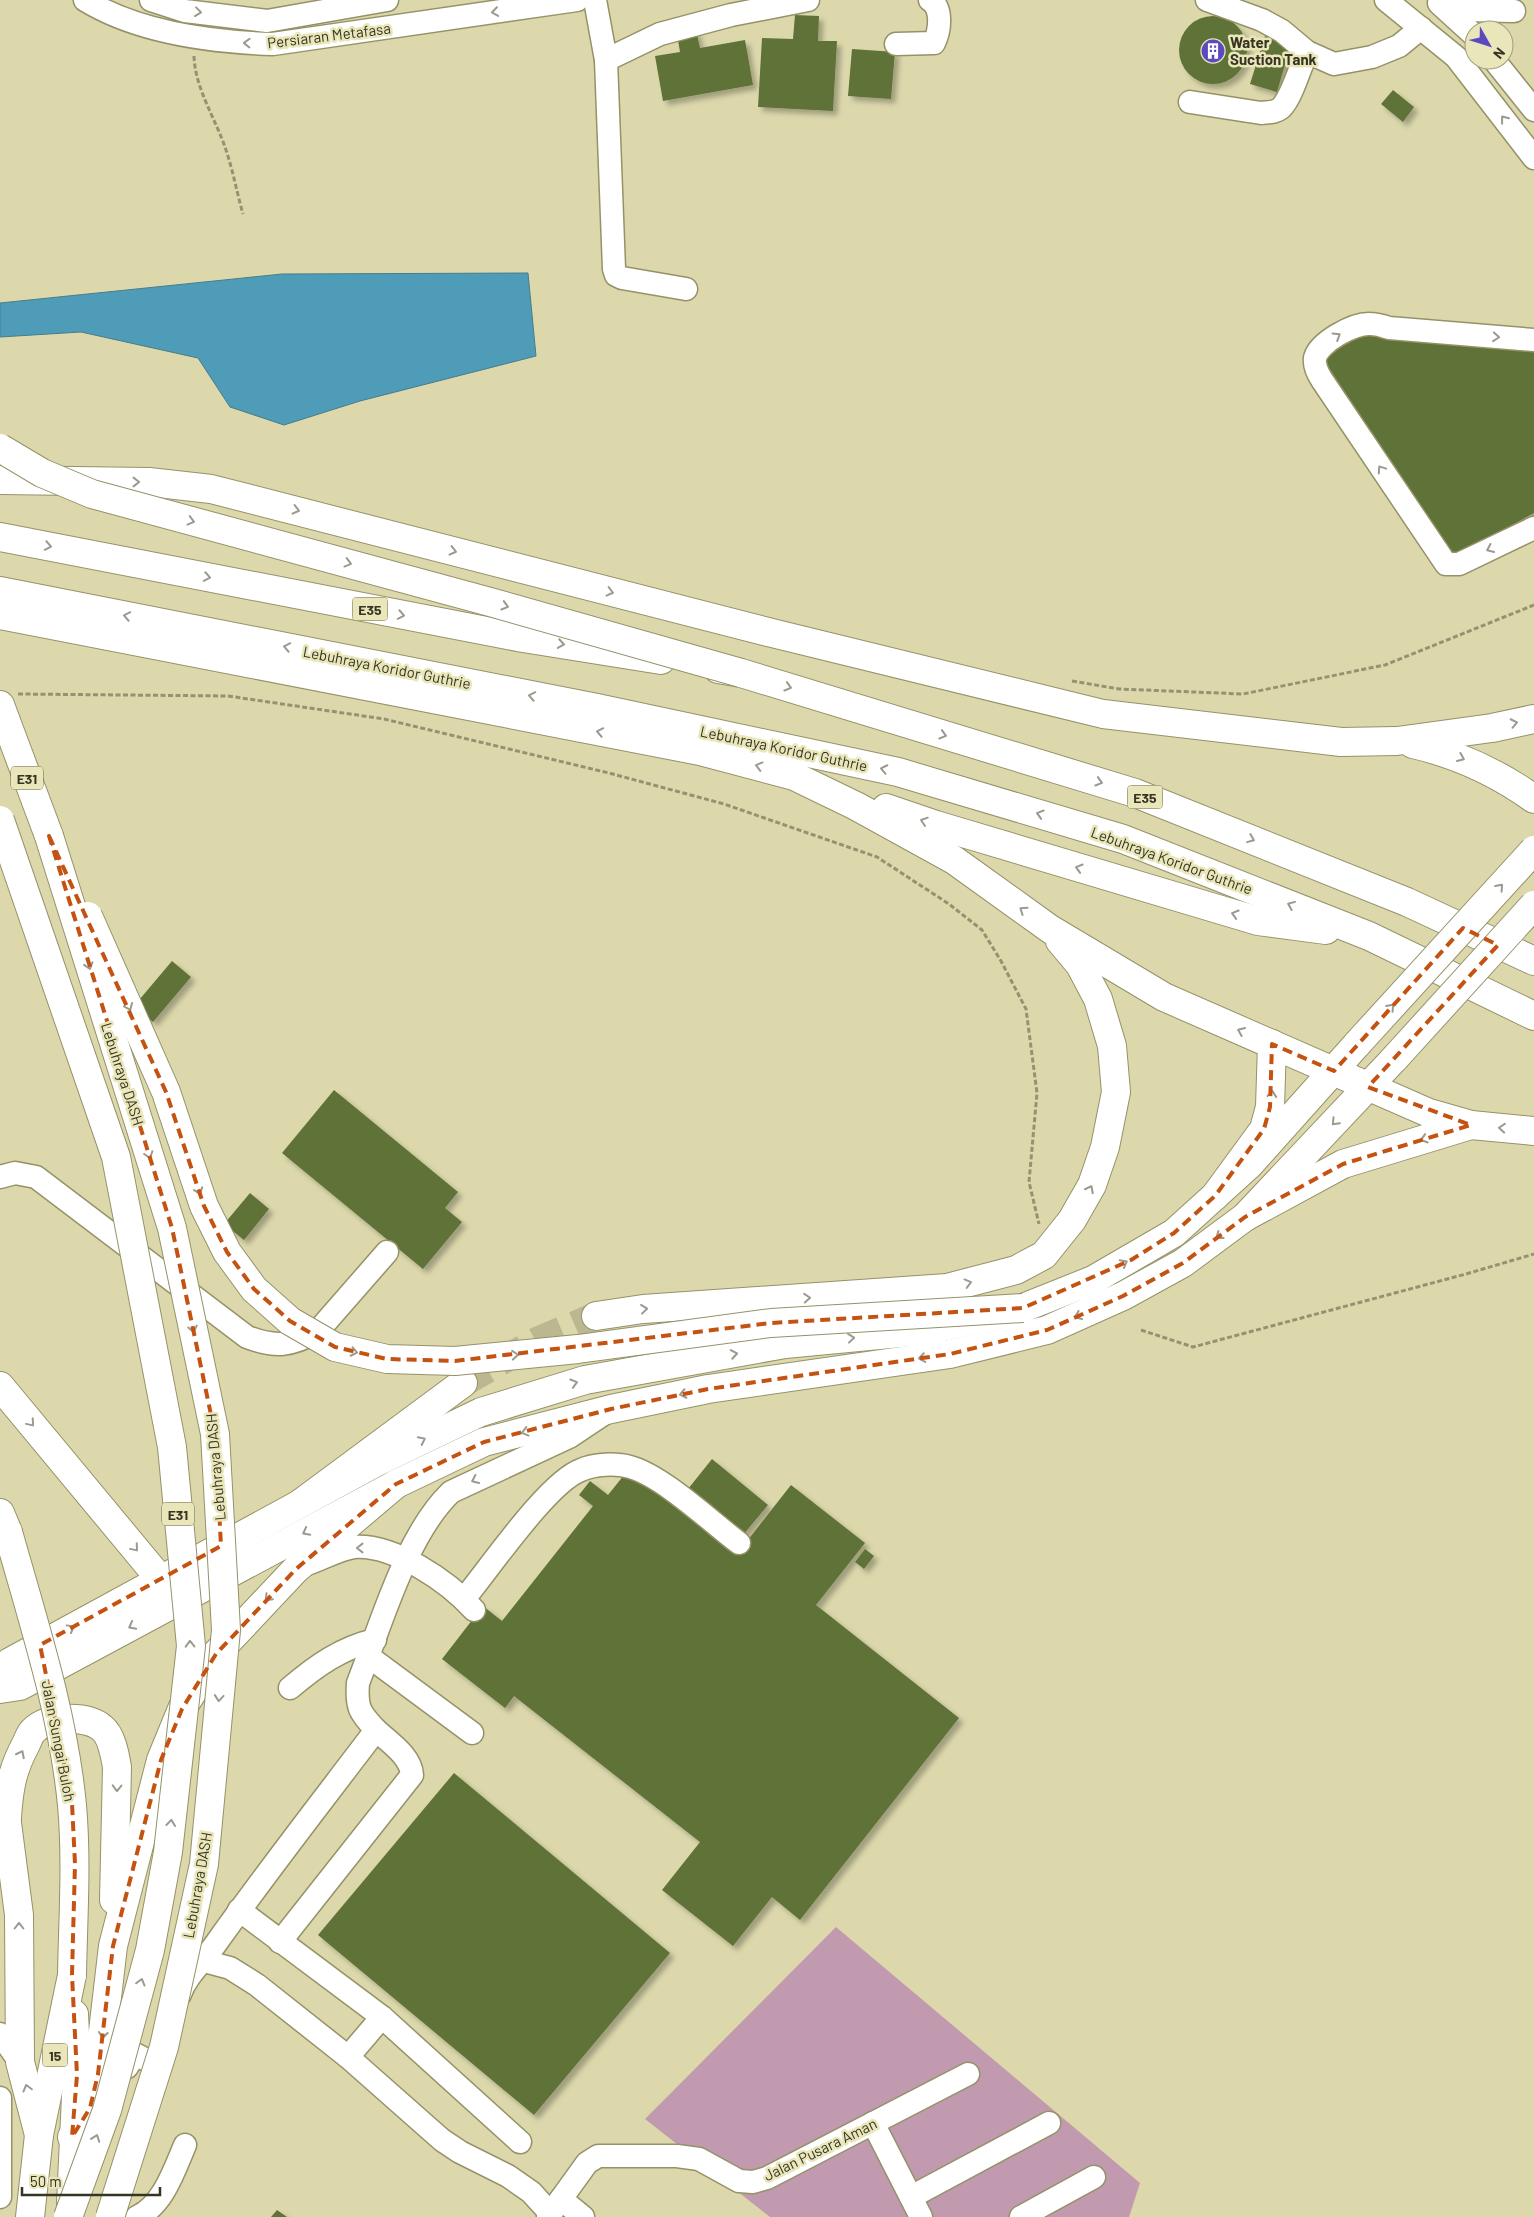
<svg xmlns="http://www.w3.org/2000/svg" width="1534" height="2217" font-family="Barlow,sans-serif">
	<defs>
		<filter id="shadow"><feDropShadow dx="4.5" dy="4.5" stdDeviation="2.5" flood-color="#0004"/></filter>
	</defs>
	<rect width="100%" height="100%" fill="#dcd8ac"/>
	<path fill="#c19ab0" d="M 836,1927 L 1140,2183 L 1129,2217 L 770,2217 L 645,2119 Z"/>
	<path fill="#4e9cb8" stroke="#477d8b" d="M 528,273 L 536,356 L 360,401 L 284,425 L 230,407 L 198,358 L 81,332 L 0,337 L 0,303 L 282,274 Z"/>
	<g fill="#5f7237" filter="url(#shadow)">
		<path d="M 795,15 L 819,16 L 818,41 L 837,41 L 833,111 L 758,107 L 762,38 L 793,39 Z"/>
		<circle cx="1213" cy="50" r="34"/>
		<path d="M 696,30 L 700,48 L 745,40 L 753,85 L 663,101 L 655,56 L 680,52 L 677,34 Z"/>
		<path d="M 1265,36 L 1291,44 L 1277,92 L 1250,84 Z"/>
		<path d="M 852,49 L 895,52 L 891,99 L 848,96 Z"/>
		<path d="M 1393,90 L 1414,107 L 1403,122 L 1381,104 Z"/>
		<path d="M 1367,331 L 1534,346 L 1534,513 L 1453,557 L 1321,356 Z"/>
		<path d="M 172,961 L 191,977 L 153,1022 L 134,1006 Z"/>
		<path d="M 334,1090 L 458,1192 L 445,1208 L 462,1222 L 423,1269 L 282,1153 Z"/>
		<path d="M 250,1193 L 269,1209 L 244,1240 L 224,1224 Z"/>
		<path d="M 712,1459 L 768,1505 L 743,1535 L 688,1489 Z"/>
		<path d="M 628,1470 L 736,1555 L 791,1485 L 865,1543 L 816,1605 L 959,1718 L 800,1920 L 772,1897 L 733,1946 L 662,1890 L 700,1842 L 514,1696 L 505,1708 L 442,1659 L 483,1606 L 502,1621 L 593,1506 L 579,1495 L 590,1481 L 608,1495 Z"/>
		<path d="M 865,1549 L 874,1556 L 864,1569 L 855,1562 Z"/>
		<path d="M 454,1773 L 670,1953 L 534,2115 L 318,1935 Z"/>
		<path d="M 277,2210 L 287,2217 L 271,2217 Z"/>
	</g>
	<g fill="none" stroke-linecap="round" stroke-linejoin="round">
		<path stroke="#bbb791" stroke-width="28" stroke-dasharray="28 14" stroke-linecap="butt" d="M 463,1383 L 537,1341 L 596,1316"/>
		<defs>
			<g id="minor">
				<path d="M 85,0 C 137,32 212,42 273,44 L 577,0"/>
				<path d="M 151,0 L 185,11 L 267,21 L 387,0"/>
				<path d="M 595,0 L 606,60 L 614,269 L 616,275 L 622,278 L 686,289"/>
				<path d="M 1207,0 L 1262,20 L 1282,31 L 1307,52 L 1334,64 L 1372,57 L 1399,46 L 1421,28"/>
				<path d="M 1386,0 L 1456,57 L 1534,158"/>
				<path d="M 1439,3 L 1460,10 L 1514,11"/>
				<path d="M 1441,5 L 1474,35"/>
				<path d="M 896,44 L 934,43 C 940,31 943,8 930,0"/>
				<path d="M 606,60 L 660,34 L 731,15 L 808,0"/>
				<path d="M 1494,60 L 1534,110"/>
				<path d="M 1190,102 L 1261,113 C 1268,112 1275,113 1281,108 C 1292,97 1300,67 1307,52"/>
				<path d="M 1534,340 L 1389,328 C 1383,326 1376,324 1370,324 C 1354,323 1319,342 1315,358 C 1314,366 1318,374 1322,380 L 1446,564 L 1459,564 L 1534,528"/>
				<path d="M 0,1177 L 15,1173 L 36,1177 L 247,1337 C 276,1348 291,1346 318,1331 L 387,1252"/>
				<path d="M 307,1564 C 322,1559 339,1549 354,1547 C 394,1544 449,1582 474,1610"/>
				<path d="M 464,1599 C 489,1569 548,1482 581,1470 C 594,1464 616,1463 630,1467 C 663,1476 711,1522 739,1543"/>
				<path d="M 368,1656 L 472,1733"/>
				<path d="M 290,1688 C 316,1666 341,1648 375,1640"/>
				<path d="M 239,1910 L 382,2017 L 520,2142"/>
				<path d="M 280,1942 L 412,1775 C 411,1756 389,1742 376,1730"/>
				<path d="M 204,1961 L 230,1968 L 257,1985 L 348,2057 L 442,2140 L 460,2152 L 508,2176 L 531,2192 L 551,2214"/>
				<path d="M 180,1994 C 187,1974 205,1960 217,1942 C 268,1870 323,1800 376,1730 C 360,1713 356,1708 358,1683 C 381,1625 406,1535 451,1492 L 569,1437 L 602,1415"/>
				<path d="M 0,2034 L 20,2062"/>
				<path d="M 348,2057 L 382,2017"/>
				<path d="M 113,2070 L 127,2067 L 135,2054 L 158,2066 L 163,2051"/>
				<path d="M 0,2098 L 0,2197"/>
				<path d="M 873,2123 L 921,2217"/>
				<path d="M 911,2197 L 1049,2123"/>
				<path d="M 561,2199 L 583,2217"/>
				<path d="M 137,2217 C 163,2205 174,2171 185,2145"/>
				<path d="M 548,2217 L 587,2163 L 598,2156 L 677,2156 L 699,2159 L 739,2181 L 753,2182 L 767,2178 L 968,2074"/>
				<path d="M 1021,2217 L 1094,2177"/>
			</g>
			<g id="major">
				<path d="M 0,1671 L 10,1662 L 375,1463 L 481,1412 L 585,1380 L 785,1344 L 932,1330 L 1023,1308 L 1093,1280 L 1174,1233 L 1249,1165 L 1358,1043"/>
				<path d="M 0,1689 L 20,1686 L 396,1484 L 484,1442 L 611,1409 L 708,1389 L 950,1354 L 1047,1330 L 1123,1296 L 1183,1263 L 1245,1217 L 1395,1058"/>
			</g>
			<g id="highway">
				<path d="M 0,480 L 149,482 L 211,489 L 772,633 L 1103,714 L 1341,742 L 1397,741 L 1492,728 L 1534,719"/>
				<path d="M 0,537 L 523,638 L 661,660"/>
				<path d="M 0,591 L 597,708 L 898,772 L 1123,839 L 1369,936 L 1534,1016"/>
				<path d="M 0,615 L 700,751 L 794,776 L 856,806 L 954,860 L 1050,929 L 1164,997 L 1429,1113 L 1471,1125 L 1534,1131"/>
				<path d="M 718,669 L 741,673 L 1135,793 L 1407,902 L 1534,961"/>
				<path d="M 0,705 L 49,836"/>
				<path d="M 1413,744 C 1456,754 1498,773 1534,799"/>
				<path d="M 886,808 L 936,825 L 1258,921 L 1326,930"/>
				<path d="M 1215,1196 L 1264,1129 L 1270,1107 L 1272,1044"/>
				<path d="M 1245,1217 L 1343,1164 L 1471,1125"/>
				<path d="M 596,1316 L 643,1309 L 947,1288 L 1016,1270 L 1044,1255 L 1072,1220 L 1092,1185 L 1105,1147 L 1116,1092 L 1112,1046 L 1098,999 L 1080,965 L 1060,941"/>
				<path d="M 0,1386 L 161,1580"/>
				<path d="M 301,1503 L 463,1383"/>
				<path d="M 0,1513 L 8,1532"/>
				<path d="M 4,1800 L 19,1915 L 20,2062 L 39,2135"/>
				<path d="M 7,1817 C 9,1788 12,1770 26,1744 C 28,1740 30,1733 34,1730 C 48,1716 87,1715 102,1728 C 112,1736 115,1756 117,1767 L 114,1900"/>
				<path d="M 72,2137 L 90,2108 L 98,2074 L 113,1946 L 161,1760 L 182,1709 L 216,1654 L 296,1569 L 396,1484"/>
				<path d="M 71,2203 L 77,2075 L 74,2014"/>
				<path d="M 30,2217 L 39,2135 L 72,1975"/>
			</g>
		</defs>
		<use href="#minor" stroke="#959268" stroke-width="25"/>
		<use href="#major" stroke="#959268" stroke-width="30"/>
		<use href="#highway" stroke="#959268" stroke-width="30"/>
		<g stroke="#959271" stroke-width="3" stroke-dasharray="5 2.5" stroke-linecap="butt">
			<path d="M 194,56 C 195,89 216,119 226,150 C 233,171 237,193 243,214"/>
			<path d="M 1072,681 L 1119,689 L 1243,694 L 1385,665 L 1534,605"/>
			<path d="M 18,694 L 228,696 L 384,719 L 609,773 L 724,804 L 877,857 L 949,904 L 982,930 L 1001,961 L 1026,1009 L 1037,1093 L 1029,1182 L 1039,1224"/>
			<path d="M 1141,1330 L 1193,1347 L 1466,1274 L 1534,1254"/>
		</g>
		<use href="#minor" stroke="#fff" stroke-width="22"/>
		<use href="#major" stroke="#fff" stroke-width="28"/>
		<use href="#highway" stroke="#fff" stroke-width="28"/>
		<defs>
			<g id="major-bridge">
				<path d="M 1358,1043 L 1534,850"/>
				<path d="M 1395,1058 L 1534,905"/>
			</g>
			<g id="highway-bridge">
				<path d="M 0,448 L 42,473 L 92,494 L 490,602 L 741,673"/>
				<path d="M 0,820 L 116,1157 L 172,1447 L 191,1646 L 168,1852 L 150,1950 L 107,2110 L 68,2217"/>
				<path d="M 49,836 L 172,1228 L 215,1434 L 226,1630 L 204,1864 L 164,2047 L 110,2217"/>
				<path d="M 88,916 L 166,1092 L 204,1206 L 227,1252 L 254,1289 L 290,1321 L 335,1347 L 387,1359 L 455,1361 L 578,1349 L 771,1323 L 1023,1308"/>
				<path d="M 8,1532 C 33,1621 63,1712 72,1805 C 77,1862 73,1918 72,1975"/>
			</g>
		</defs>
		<use href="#major-bridge" stroke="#959268" stroke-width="30" stroke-linecap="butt"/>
		<use href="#highway-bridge" stroke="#959268" stroke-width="30" stroke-linecap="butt"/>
		<use href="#major-bridge" stroke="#fff" stroke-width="28"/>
		<use href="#highway-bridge" stroke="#fff" stroke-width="28"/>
	</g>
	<defs><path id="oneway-chevron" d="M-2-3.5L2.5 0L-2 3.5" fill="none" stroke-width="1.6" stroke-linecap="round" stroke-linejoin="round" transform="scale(1.25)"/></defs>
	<g stroke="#9a9a91">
		<use href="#oneway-chevron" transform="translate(198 12) rotate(7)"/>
		<use href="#oneway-chevron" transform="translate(495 12) rotate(172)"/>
		<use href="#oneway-chevron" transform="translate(247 43) rotate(-178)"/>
		<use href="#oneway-chevron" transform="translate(1504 119) rotate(-128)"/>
		<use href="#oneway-chevron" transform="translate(1337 336) rotate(-32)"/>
		<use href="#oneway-chevron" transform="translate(1496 337) rotate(5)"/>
		<use href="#oneway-chevron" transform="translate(1381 469) rotate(-124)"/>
		<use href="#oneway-chevron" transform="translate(136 482)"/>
		<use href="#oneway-chevron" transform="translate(296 510) rotate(14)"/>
		<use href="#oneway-chevron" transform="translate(191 521) rotate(15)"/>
		<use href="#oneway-chevron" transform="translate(48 546) rotate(11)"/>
		<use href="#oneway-chevron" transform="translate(1490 549) rotate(155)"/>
		<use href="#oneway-chevron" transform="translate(453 551) rotate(14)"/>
		<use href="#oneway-chevron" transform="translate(348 563) rotate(15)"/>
		<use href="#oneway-chevron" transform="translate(207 577) rotate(11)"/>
		<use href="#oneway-chevron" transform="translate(610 592) rotate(14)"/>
		<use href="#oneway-chevron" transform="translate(505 606) rotate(16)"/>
		<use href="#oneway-chevron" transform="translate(401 615) rotate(11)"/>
		<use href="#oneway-chevron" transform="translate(127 616) rotate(-169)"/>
		<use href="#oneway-chevron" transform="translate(561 644) rotate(9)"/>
		<use href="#oneway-chevron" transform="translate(287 647) rotate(-169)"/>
		<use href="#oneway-chevron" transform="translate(788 687) rotate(17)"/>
		<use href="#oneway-chevron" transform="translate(532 696) rotate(-169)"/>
		<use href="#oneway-chevron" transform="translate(1514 723) rotate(-12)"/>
		<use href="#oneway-chevron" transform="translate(600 732) rotate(-169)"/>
		<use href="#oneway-chevron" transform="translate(943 735) rotate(17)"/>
		<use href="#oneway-chevron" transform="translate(1461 758) rotate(23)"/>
		<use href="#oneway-chevron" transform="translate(759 766) rotate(-165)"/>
		<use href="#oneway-chevron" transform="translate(884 769) rotate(-168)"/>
		<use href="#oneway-chevron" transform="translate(1099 782) rotate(17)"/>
		<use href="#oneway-chevron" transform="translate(1040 814) rotate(-163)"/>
		<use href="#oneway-chevron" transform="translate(924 821) rotate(-161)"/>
		<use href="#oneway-chevron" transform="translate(1251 839) rotate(22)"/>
		<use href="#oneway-chevron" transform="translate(1079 868) rotate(-163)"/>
		<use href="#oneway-chevron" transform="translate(1500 887) rotate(-48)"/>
		<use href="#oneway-chevron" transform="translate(1291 905) rotate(-158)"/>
		<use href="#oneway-chevron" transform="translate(1023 910) rotate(-145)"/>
		<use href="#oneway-chevron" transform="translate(1235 914) rotate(-163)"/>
		<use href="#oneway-chevron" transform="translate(89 966) rotate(73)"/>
		<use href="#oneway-chevron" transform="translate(129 1007) rotate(67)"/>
		<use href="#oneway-chevron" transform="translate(1391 1007) rotate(-48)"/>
		<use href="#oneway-chevron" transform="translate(1241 1031) rotate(-157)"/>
		<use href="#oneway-chevron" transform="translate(1272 1094) rotate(-85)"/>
		<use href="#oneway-chevron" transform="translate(1335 1122) rotate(134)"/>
		<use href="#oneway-chevron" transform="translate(1502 1128) rotate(-175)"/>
		<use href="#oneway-chevron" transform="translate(1424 1139) rotate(163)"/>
		<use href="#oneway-chevron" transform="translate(149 1155) rotate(72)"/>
		<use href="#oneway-chevron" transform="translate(1090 1189) rotate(-63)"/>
		<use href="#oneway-chevron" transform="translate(199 1191) rotate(70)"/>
		<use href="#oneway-chevron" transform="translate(1219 1236) rotate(143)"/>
		<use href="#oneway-chevron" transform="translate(1124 1263) rotate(-28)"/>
		<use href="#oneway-chevron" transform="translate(968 1283) rotate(-15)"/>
		<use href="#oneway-chevron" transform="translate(807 1298) rotate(-4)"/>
		<use href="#oneway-chevron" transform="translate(644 1309) rotate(-6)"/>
		<use href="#oneway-chevron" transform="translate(1078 1316) rotate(156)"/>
		<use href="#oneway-chevron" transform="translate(193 1329) rotate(78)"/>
		<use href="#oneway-chevron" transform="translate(851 1338) rotate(-6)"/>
		<use href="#oneway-chevron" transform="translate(354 1352) rotate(12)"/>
		<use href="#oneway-chevron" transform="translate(734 1354) rotate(-10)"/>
		<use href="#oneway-chevron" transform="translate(515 1355) rotate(-5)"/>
		<use href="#oneway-chevron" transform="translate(922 1358) rotate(171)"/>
		<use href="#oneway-chevron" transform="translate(574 1383) rotate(-17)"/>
		<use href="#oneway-chevron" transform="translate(683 1394) rotate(168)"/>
		<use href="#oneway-chevron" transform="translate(31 1423) rotate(50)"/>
		<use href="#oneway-chevron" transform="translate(525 1432) rotate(165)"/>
		<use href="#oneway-chevron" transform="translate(422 1440) rotate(-26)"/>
		<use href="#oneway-chevron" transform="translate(475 1480) rotate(155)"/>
		<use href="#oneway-chevron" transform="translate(306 1532) rotate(152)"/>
		<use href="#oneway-chevron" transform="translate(135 1548) rotate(50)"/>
		<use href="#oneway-chevron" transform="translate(360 1548) rotate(-180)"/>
		<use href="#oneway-chevron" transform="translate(268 1598) rotate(133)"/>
		<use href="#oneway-chevron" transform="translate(132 1626) rotate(152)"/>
		<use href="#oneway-chevron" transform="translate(71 1628) rotate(-29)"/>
		<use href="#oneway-chevron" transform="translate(190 1644) rotate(-91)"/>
		<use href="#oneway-chevron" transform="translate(219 1698) rotate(95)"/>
		<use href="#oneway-chevron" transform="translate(21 1754) rotate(-63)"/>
		<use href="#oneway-chevron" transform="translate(117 1788) rotate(91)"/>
		<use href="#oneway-chevron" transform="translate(171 1823) rotate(-84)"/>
		<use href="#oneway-chevron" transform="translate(19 1926) rotate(-90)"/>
		<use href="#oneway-chevron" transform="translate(141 1982) rotate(-75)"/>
		<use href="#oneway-chevron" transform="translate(103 2035) rotate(97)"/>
		<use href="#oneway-chevron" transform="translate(27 2088) rotate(-105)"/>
		<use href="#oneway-chevron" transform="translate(96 2138) rotate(-70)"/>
	</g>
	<path fill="none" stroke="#c45211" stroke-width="4" stroke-dasharray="10 6" stroke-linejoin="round" d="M 49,836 L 166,1092 L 204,1206 L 227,1252 L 254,1289 L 290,1321 L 335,1347 L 387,1359 L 455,1361 L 771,1323 L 1023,1308 L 1131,1260 L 1174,1233 L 1215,1196 L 1264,1129 L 1270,1107 L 1272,1044 L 1334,1071 L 1463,928 L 1498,945 L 1368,1087 L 1471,1125 L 1343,1164 L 1245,1217 L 1183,1263 L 1123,1296 L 1047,1330 L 950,1354 L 708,1389 L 611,1409 L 484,1442 L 396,1484 L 296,1569 L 216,1654 L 182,1709 L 161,1760 L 113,1946 L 98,2074 L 90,2108 L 72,2137 L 77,2075 L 72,1975 L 75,1864 L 72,1803 L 40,1645 L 221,1546 L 215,1434 L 172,1228 Z"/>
	<defs>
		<symbol id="building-disc" viewBox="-11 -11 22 22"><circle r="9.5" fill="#5a49c1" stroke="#e9e6b9"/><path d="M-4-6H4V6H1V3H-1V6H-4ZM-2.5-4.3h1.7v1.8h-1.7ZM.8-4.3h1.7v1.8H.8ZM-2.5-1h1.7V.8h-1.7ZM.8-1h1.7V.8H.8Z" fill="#fff"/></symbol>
	</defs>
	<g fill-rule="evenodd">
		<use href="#building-disc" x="1199" y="37" width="28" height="28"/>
	</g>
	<g text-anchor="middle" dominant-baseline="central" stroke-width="5" stroke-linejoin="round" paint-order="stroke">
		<g fill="#e9e6b9" stroke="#6c6950" stroke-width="1">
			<rect x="352.5" y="597.5" width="35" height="23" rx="4"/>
			<rect x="11" y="766.5" width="32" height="23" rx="4"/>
			<rect x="1127.5" y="785.5" width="35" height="23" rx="4"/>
			<rect x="162" y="1502.5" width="32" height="23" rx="4"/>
			<rect x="42.5" y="2043.5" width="25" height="23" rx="4"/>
		</g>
		<g font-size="14" font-weight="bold" fill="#363423">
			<text x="370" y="609">E35</text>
			<text x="27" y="778">E31</text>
			<text x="1145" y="797">E35</text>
			<text x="178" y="1514">E31</text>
			<text x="55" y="2055">15</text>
		</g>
		<g font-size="15" fill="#363423" stroke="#e9e6b9">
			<text transform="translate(329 35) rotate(-7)">Persiaran Metafasa</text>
			<text transform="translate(387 667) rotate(11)">Lebuhraya Koridor Guthrie</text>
			<text transform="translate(784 748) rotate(12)">Lebuhraya Koridor Guthrie</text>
			<text transform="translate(1172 860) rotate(20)">Lebuhraya Koridor Guthrie</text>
			<text transform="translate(123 1074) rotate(72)">Lebuhraya DASH</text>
			<text transform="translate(215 1467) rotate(-95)">Lebuhraya DASH</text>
			<text transform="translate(59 1741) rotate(79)">Jalan Sungai Buloh</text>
			<text transform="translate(197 1885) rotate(-80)">Lebuhraya DASH</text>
			<text transform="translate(820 2149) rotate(-26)">Jalan Pusara Aman</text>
		</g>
		<g font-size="15" font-weight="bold" fill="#363423" stroke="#e9e6b9" text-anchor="start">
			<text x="1230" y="42">Water<tspan x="1230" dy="17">Suction Tank</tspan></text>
		</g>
	</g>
	<g transform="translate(1489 45) rotate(129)"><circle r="24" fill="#e9e6b9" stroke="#a19f7d"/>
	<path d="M0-4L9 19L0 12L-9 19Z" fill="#5a49c1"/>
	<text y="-8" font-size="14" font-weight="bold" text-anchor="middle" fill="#363423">N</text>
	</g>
	<path d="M22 2187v8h138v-8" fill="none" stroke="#363423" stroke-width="2.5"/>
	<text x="30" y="2187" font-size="15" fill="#363423" stroke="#e9e6b9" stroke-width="4" paint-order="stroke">50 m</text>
</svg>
